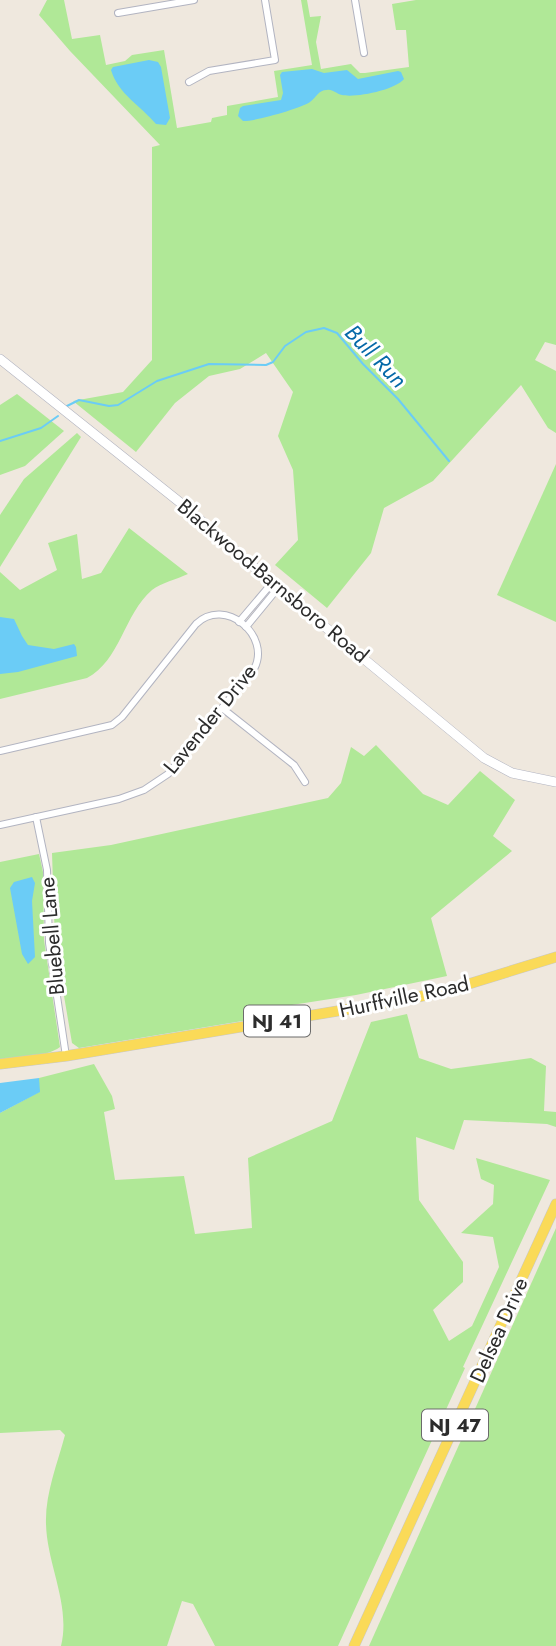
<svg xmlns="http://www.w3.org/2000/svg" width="556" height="1646" font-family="Jost,sans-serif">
	<rect width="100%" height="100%" fill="#efe8de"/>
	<g fill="#b0e897">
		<path d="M 47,0 L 64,0 L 72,39 L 100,35 L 106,65 L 125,61 L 132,55 L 164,50 L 177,128 L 211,122 L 212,118 L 227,115 L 227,106 L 278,97 L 274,71 L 312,65 L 301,0 L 307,0 L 310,17 L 321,16 L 316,42 L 321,69 L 351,64 L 360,73 L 365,73 L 409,67 L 406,30 L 396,30 L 392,4 L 416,0 L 556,0 L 556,345 L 545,342 L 535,360 L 556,371 L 556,433 L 548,428 L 521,385 L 433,481 L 384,508 L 371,553 L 327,608 L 275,565 L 298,540 L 293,470 L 278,436 L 293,392 L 266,353 L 240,369 L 209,376 L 175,403 L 136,452 L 73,401 L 123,392 L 152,360 L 152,147 L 160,145 L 70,51 L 39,15 Z"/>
		<path d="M 17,394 L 64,431 L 25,466 L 0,475 L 0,405 Z"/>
		<path d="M 77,433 L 81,437 L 0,567 L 0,515 L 24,479 Z"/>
		<path d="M 556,464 L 556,622 L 497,595 Z"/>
		<path d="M 129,528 L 188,574 C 177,579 161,583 152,590 C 124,614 120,661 87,678 L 0,699 L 0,572 L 20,590 L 57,570 L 48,543 L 77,534 L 82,579 L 101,573 Z"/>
		<path d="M 376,745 L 423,794 L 448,805 L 480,771 L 515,800 L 493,836 L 512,851 L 431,918 L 447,976 L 356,995 L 266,1009 L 267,1017 L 79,1048 L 72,1043 L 55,943 L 52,853 L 111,845 L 328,798 L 341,783 L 351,747 L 364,756 Z"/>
		<path d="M 39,854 L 43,872 L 44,940 L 60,1047 C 45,1058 18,1057 0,1060 L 0,862 Z"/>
		<path d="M 407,1014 L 419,1058 L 451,1069 L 531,1058 L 546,1066 L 544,1111 L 556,1112 L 556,1127 L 547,1124 L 464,1120 L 454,1150 L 416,1137 L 419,1200 L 463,1262 L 463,1282 L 433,1310 L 449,1341 L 472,1326 L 499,1267 L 493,1237 L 461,1233 L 493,1204 L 494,1185 L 481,1179 L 476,1158 L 550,1180 L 463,1367 L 465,1368 L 338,1646 L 215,1646 L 193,1604 L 182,1601 L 167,1646 L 61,1646 C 71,1605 47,1565 46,1524 C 45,1494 57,1465 65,1435 L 60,1430 L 0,1433 L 0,1113 L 39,1092 L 39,1078 L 94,1064 L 112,1096 L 115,1109 L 104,1112 L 115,1180 L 184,1176 L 195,1234 L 252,1228 L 248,1158 L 332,1121 L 371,1022 Z"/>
		<path d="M 556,1228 L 556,1646 L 369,1646 Z"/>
	</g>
	<g fill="#6bccf6">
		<path d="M 149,60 L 158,62 L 161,67 L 170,118 L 166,125 L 156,124 C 141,106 118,94 111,70 L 113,67 Z"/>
		<path d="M 312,69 L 324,73 L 347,70 L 358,79 L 398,71 L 401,72 L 404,79 C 395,90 356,98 342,95 C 336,94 333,89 327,90 C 318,90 317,97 310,102 C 302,108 253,122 243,121 L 238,116 L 240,108 L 243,106 L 281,100 L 283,93 L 280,75 L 282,72 Z"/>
		<path d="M 0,617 L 14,619 L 22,636 L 28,645 L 54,649 L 74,644 L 76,647 L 77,656 L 18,672 L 0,674 Z"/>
		<path d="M 32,877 L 35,883 L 32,901 L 35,957 L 28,964 L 22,954 L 10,888 L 14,882 Z"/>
		<path d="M 39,1078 L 40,1092 L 0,1113 L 0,1083 Z"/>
	</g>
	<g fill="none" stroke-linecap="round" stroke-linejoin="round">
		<g stroke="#6bccf6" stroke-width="2">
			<path d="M 67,406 L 79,400 L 109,406 L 118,405 L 157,381 L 209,364 L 266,365 L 273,362 L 285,346 L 306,332 L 324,328 L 337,333 L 363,364 L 398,399 L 449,461"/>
			<path d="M 0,441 L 41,428 L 58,416"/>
		</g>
		<defs>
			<g id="minor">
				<path d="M 355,0 L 364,53"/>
				<path d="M 118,13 L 194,0"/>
				<path d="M 189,82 L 209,71 L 275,60 L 265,0"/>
				<path d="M 239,622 L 272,583"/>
				<path d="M 246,627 L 278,588"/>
				<path d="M 222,708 L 294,765 L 305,782"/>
				<path d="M 0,751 L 112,725 L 122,717 L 196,624 C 225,596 272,636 254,669 L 168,774 L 144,790 L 119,799 L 0,825"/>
				<path d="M 36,817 L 47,870 L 49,943 L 66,1056"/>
			</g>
			<path id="secondary" d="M 0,359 L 182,504 L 278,588 L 484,758 L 512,773 L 556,782"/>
			<g id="primary">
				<path d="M 0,1064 L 66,1056 L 398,1001 L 446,991 L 556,957"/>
				<path d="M 354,1646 L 556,1204"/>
			</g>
		</defs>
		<use href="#minor" stroke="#b2b4c1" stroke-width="8"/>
		<use href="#secondary" stroke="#b2b4c1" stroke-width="10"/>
		<use href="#primary" stroke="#c8c8c8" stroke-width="11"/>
		<use href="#minor" stroke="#fff" stroke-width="6"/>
		<use href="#secondary" stroke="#fff" stroke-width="9"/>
		<use href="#primary" stroke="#fada58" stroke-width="10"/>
	</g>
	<g text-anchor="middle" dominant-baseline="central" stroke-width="6" stroke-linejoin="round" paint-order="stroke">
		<g fill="#fff" stroke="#6b6b6b" stroke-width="2">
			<rect x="244" y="1005.5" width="66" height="31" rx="5"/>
			<rect x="422" y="1409.5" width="66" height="31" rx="5"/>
		</g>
		<g font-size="19" font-weight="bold" fill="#2c2c2c">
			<text x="277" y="1021">NJ 41</text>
			<text x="455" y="1425">NJ 47</text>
		</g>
		<g font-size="21" fill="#2c2c2c" stroke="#fff">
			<text transform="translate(273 581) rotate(40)">Blackwood-Barnsboro Road</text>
			<text transform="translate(210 719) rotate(-51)">Lavender Drive</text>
			<text transform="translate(52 936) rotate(-95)">Bluebell Lane</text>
			<text transform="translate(404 997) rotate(-12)">Hurffville Road</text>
			<text transform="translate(499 1330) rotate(-66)">Delsea Drive</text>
		</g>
		<g font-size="23" font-style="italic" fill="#0569a8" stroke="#fff">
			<text transform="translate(376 356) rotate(46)">Bull Run</text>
		</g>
	</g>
</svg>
